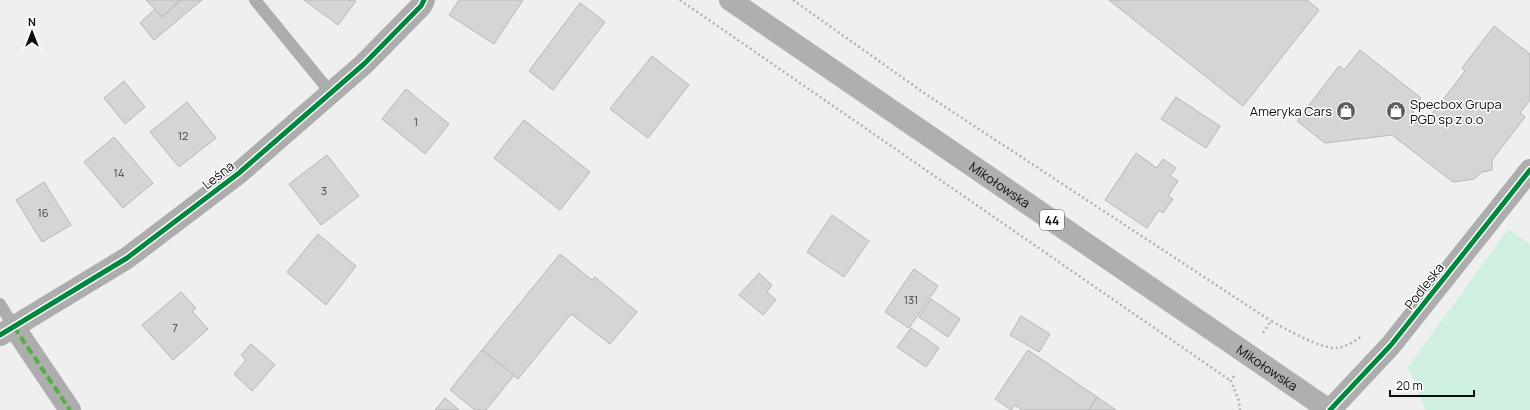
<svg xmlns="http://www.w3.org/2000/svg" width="1530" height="410" font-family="Manrope,sans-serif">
	<rect width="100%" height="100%" fill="#efeff0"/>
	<path fill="#cff0de" d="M 1508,229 L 1530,244 L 1530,410 L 1425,410 L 1408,367 Z"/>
	<g fill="#d5d5d6" stroke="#b7b7b8">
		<path d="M 146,0 L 181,0 L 162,17 Z"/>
		<path d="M 181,0 L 202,0 L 154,40 L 140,23 L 155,9 L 162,17 Z"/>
		<path d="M 304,0 L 354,0 L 356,1 L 338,25 Z"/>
		<path d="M 459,0 L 523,0 L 494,44 L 449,15 Z"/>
		<path d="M 1109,0 L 1307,0 L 1319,10 L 1243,106 Z"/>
		<path d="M 580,3 L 605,22 L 553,90 L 529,71 Z"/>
		<path d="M 1494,26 L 1530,54 L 1530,100 L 1520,113 L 1525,117 L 1492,160 L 1492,170 L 1482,172 L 1474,179 L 1453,182 L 1392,135 L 1325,143 L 1297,121 L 1339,66 L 1344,70 L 1360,50 L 1421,98 L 1413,109 L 1414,121 L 1422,127 L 1465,71 L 1462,68 Z"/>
		<path d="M 652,56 L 689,85 L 648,138 L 610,109 Z"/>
		<path d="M 124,81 L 145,107 L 125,124 L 104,98 Z"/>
		<path d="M 406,89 L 449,124 L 425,154 L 382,119 Z"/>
		<path d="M 1176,97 L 1220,126 L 1206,148 L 1161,119 Z"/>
		<path d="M 187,102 L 216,138 L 179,167 L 150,132 Z"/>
		<path d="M 524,120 L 590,172 L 560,210 L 494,158 Z"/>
		<path d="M 114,137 L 153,183 L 123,208 L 84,162 Z"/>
		<path d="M 1136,153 L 1157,168 L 1163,159 L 1176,168 L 1170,176 L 1178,181 L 1168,196 L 1173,199 L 1163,213 L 1159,210 L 1147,228 L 1105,200 Z"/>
		<path d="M 327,155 L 359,196 L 321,225 L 289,184 Z"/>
		<path d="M 44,182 L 71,225 L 42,242 L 16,200 Z"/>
		<path d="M 832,215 L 869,241 L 844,277 L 807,252 Z"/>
		<path d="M 318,234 L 356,266 L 326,305 L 287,272 Z"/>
		<path d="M 560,254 L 592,280 L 595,277 L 637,312 L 610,344 L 571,314 L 518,379 L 482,350 Z"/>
		<path d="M 914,269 L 938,286 L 909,328 L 885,312 Z"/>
		<path d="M 759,273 L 772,285 L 767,292 L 776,300 L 763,315 L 739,295 Z"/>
		<path d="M 181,292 L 196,308 L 192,311 L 208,329 L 173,360 L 142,325 Z"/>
		<path d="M 931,299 L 960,319 L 948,337 L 919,317 Z"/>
		<path d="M 1021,316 L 1050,334 L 1039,352 L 1010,335 Z"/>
		<path d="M 911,328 L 939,348 L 926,367 L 897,347 Z"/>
		<path d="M 251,344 L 275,365 L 252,391 L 234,374 L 246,360 L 241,355 Z"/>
		<path d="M 482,350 L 514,375 L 486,410 L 475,410 L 450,390 Z"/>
		<path d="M 1028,350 L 1097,397 L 1089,410 L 1022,410 L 1015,405 L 1011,410 L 995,399 Z"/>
		<path d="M 1097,397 L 1116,410 L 1089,410 Z"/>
		<path d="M 445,398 L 459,410 L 435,410 Z"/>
	</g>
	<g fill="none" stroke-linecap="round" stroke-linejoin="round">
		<g stroke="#b1b1b2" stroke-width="2.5" stroke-dasharray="2 3" stroke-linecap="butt">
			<path d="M 680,0 L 1231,381"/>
			<path d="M 793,0 L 927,95 L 1271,321"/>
			<path d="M 1263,333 L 1271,321 C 1287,329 1319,349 1337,348 C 1346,347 1355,341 1362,336"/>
			<path d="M 1234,376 L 1231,381 L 1239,401 L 1240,410"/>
		</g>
		<g stroke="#adadad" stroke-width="12">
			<path d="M 255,0 L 331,93"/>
			<path d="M 0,304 L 14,327"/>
		</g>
		<g stroke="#adadad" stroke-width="22">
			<path d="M 14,327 L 70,410"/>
			<path d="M 0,335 L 127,258 L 239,173 L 364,64 L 421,6 L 424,0"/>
			<path d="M 1330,410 L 1391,345 L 1530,170"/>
		</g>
		<path stroke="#afafaf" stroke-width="22" id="s1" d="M 730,0 L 1329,410"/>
		<path stroke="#54b044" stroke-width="4" stroke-dasharray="8 4" stroke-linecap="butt" d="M 14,327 L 70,410"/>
		<defs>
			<g id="cycleway">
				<path d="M 0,335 L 127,258 L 239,173 L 364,64 L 421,6 L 424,0"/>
				<path d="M 1330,410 L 1391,345 L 1530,170"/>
			</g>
		</defs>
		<use href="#cycleway" stroke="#fff" stroke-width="8"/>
		<use href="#cycleway" stroke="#00873e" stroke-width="5"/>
	</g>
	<defs>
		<symbol id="shop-disc" viewBox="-11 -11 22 22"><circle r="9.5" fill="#5d5d5d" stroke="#fff"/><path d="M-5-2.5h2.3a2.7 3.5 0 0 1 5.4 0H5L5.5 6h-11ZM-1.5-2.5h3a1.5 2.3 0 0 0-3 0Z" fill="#fff"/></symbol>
	</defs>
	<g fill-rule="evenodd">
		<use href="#shop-disc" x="1335" y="100" width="22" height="22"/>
		<use href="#shop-disc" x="1385" y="100" width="22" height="22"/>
	</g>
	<g text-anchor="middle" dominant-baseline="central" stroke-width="3" stroke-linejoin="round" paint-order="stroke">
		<g font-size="11" fill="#404040">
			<text x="416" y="121">1</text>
			<text x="183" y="135">12</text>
			<text x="119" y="172">14</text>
			<text x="324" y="190">3</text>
			<text x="43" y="212">16</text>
			<text x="911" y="299">131</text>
			<text x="175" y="327">7</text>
		</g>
		<rect fill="#fff" stroke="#565656" stroke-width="1" x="1040" y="210" width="24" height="20" rx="3"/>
		<g font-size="12" font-weight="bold" fill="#0e0e0e">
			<text x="1052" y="220">44</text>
		</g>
		<g font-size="13" fill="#0e0e0e" stroke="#fff" text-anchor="start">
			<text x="1410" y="104">Specbox Grupa<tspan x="1410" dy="15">PGD sp z o.o</tspan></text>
			<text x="1332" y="111" text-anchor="end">Ameryka Cars</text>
		</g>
		<g font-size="13" fill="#0e0e0e" stroke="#fff">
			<text transform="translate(218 175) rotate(-38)">Leśna</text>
			<text stroke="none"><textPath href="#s1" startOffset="327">Mikołowska</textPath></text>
			<text transform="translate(1424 286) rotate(-52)">Podleska</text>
			<text stroke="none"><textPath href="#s1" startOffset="651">Mikołowska</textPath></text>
		</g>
	</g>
	<g transform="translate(32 32)" stroke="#ffffff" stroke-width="3" paint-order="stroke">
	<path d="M0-3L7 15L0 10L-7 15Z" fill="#0e0e0e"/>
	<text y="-6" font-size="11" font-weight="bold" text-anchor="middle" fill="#0e0e0e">N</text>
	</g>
	<path d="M1390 390v6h84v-6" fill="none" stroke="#0e0e0e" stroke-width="2"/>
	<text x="1396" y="390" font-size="12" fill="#0e0e0e" stroke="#ffffff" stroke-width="3" paint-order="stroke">20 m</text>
</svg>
